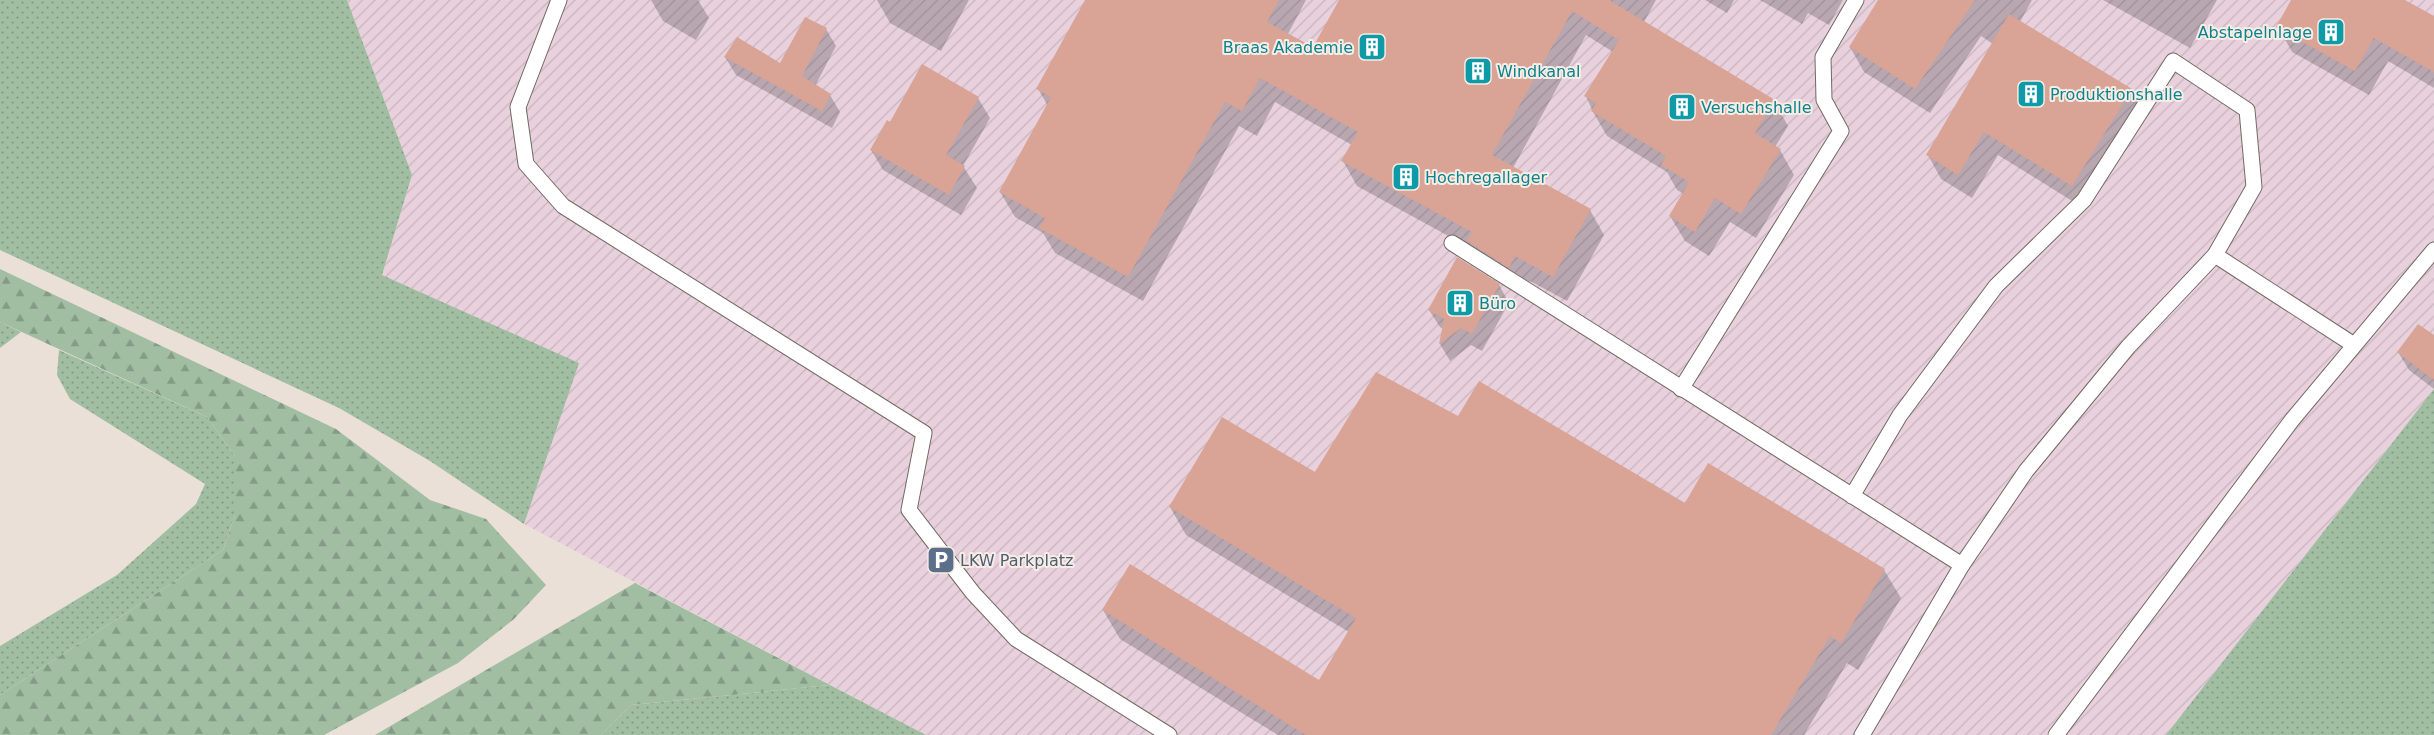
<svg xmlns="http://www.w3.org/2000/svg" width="2434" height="735" font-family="'DejaVu Sans',sans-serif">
	<defs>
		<pattern id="industrial-furrows" width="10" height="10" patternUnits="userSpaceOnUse" patternTransform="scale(1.25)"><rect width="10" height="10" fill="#e8d1dd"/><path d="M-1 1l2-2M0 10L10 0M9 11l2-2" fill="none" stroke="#c7b4be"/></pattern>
		<pattern id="grass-dots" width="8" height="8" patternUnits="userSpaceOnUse" patternTransform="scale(1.25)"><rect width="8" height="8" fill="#a1bea3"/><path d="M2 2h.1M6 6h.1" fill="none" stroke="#849b85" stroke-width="1.8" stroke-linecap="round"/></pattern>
		<pattern id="forest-firs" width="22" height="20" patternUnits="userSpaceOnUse" patternTransform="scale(1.25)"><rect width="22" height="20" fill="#a1bea3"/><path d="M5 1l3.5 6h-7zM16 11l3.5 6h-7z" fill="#849b85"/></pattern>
	</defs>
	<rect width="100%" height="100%" fill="#eae0d7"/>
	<path fill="url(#industrial-furrows)" d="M 347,0 L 2434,0 L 2434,389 L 2166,735 L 926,735 L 524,524 L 578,363 L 382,275 L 412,175 Z"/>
	<g fill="url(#grass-dots)">
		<path d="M 0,0 L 347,0 L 412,175 L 382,275 L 579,363 L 524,524 L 430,461 L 339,408 L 0,250 Z"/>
		<path d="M 0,322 L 21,332 L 0,348 Z"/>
		<path d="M 59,350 L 207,417 L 235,456 L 235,515 L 223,550 L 0,695 L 0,646 L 117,575 L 196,504 L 205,484 L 70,399 L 57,375 Z"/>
		<path d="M 2434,389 L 2434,735 L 2166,735 Z"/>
		<path d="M 830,685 L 926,735 L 601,735 L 631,705 Z"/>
	</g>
	<g fill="url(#forest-firs)">
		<path d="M 0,269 L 336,429 L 430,500 L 486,519 L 546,585 L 514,619 L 458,663 L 324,735 L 0,735 L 0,695 L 223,550 L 235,515 L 235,456 L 207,417 L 0,322 Z"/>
		<path d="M 635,583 L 830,685 L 631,705 L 601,735 L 375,735 Z"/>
	</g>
	<g fill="#0003">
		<path d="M 651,0 L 698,0 L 709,18 L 696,40 L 663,21 Z"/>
		<path d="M 877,0 L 969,0 L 941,51 L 890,23 Z"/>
		<path d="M 1087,0 L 1306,0 L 1288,34 L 1314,49 L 1341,0 L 1656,0 L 1644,22 L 1774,101 L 1788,126 L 1775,147 L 1780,150 L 1794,175 L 1756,238 L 1730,222 L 1709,256 L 1685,241 L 1670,216 L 1684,194 L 1677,190 L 1667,172 L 1607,136 L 1593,112 L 1586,96 L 1613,52 L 1586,35 L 1513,168 L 1590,210 L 1604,235 L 1567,301 L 1530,281 L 1523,292 L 1472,249 L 1357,186 L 1343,161 L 1352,145 L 1275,102 L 1257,136 L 1239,126 L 1143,301 L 1055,253 L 1043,233 L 1015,217 L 1000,192 L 1048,106 L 1038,89 Z"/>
		<path d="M 1705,0 L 1734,0 L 1727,13 Z"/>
		<path d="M 1760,0 L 1843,0 L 1829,25 L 1808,13 L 1802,24 Z"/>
		<path d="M 1879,0 L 2032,0 L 2020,22 L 2131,90 L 2145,114 L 2085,209 L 1998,155 L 1972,198 L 1941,179 L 1928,155 L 1993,44 L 1981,36 L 1930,113 L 1864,72 L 1850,47 Z"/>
		<path d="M 2103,0 L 2217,0 L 2190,48 Z"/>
		<path d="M 2293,0 L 2402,0 L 2434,18 L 2434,88 L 2388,61 L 2369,95 L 2292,52 L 2278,27 Z"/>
		<path d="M 826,29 L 836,46 L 815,86 L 830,95 L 840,112 L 832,128 L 736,75 L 725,57 L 781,65 Z"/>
		<path d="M 978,98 L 990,118 L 963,166 L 977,188 L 961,215 L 883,170 L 871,150 L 890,124 Z"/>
		<path d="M 1499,285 L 1509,303 L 1482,351 L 1471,345 L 1450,361 L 1440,344 L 1443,329 L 1440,327 L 1429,310 Z"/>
		<path d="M 2434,337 L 2434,389 L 2409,370 L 2398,352 Z"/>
		<path d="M 1458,418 L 1685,504 L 1884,570 L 1901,598 L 1858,670 L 1847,663 L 1804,735 L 1278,735 L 1120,639 L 1103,610 L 1320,681 L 1349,632 L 1186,535 L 1170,507 L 1316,474 Z"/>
	</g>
	<g fill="#d9a396">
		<path d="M 1085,0 L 1279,0 L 1267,22 L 1313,47 L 1339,0 L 1609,0 L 1775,100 L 1755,133 L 1781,149 L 1741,214 L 1715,198 L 1695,232 L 1669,216 L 1689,182 L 1661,165 L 1666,156 L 1591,111 L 1596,103 L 1584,96 L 1619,40 L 1572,11 L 1492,155 L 1591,209 L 1553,277 L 1515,256 L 1509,268 L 1467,241 L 1472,232 L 1341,161 L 1358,132 L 1260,78 L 1242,111 L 1225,102 L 1128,277 L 1039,228 L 1045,218 L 999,192 L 1051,97 L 1036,89 Z"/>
		<path d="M 1878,0 L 1975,0 L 1915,89 L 1849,47 Z"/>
		<path d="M 2291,0 L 2405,0 L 2434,16 L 2434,72 L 2374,38 L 2355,71 L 2276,27 Z"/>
		<path d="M 2009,14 L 2132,89 L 2072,186 L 1984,132 L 1958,175 L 1926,155 Z"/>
		<path d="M 805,17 L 827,28 L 802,76 L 831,94 L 822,111 L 724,57 L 737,37 L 780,63 Z"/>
		<path d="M 922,64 L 979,97 L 946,155 L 965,166 L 949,195 L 870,150 L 887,120 L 890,122 Z"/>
		<path d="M 1457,257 L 1500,284 L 1472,334 L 1461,328 L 1439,344 L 1444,319 L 1428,310 Z"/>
		<path d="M 2418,324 L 2434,335 L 2434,380 L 2397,352 Z"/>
		<path d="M 1376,372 L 1458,416 L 1479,381 L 1685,503 L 1708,463 L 1885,569 L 1841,643 L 1830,636 L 1771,735 L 1306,735 L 1102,610 L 1130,564 L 1319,680 L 1356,618 L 1169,507 L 1222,417 L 1315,472 Z"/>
	</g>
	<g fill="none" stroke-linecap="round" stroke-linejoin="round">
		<defs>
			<g id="service">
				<path d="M 559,0 L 518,107 L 526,164 L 563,206 L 924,433 L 909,510 L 973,593 L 1016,639 L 1169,735"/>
				<path d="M 1452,243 L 1962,565 L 1862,735"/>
				<path d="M 2215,255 L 2354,345"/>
				<path d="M 1681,389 L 1841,131 L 1824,100 L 1823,57 L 1856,0"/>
				<path d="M 1852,496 L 1900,415 L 1996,286 L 2084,200 L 2173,61 L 2247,110 L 2254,187 L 2215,255 L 2128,347 L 2026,471 L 1962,565"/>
				<path d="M 2056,735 L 2292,420 L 2434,250"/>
			</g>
		</defs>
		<use href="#service" stroke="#736a62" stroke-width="17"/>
		<use href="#service" stroke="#fff" stroke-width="15"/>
	</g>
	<defs>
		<symbol id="building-square" viewBox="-11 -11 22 22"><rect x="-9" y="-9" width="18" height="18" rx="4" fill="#0f9aa8" stroke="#f8ede4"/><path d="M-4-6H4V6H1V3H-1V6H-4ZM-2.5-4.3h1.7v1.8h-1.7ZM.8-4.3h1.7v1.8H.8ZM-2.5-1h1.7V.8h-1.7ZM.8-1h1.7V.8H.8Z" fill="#fff"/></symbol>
		<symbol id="parking-square" viewBox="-11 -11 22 22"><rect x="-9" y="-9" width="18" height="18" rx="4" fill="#5c6f8a" stroke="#f8ede4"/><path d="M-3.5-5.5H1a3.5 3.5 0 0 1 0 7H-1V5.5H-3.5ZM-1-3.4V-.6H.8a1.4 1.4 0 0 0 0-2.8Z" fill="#fff"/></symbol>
	</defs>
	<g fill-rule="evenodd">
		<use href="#building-square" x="2315" y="16" width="32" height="32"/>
		<use href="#building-square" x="1356" y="31" width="32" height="32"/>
		<use href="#building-square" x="1462" y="55" width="32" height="32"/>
		<use href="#building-square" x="2015" y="78" width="32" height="32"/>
		<use href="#building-square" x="1666" y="91" width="32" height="32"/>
		<use href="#building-square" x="1390" y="161" width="32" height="32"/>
		<use href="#building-square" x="1444" y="287" width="32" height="32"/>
		<use href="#parking-square" x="925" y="544" width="32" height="32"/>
	</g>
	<g text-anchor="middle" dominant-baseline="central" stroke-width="4" stroke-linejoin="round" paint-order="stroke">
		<g font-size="16" fill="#0d838f" stroke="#f8ede4" text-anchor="start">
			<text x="2312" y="32" text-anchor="end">Abstapelnlage</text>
			<text x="1353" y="47" text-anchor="end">Braas Akademie</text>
			<text x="1497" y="71">Windkanal</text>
			<text x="2050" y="94">Produktionshalle</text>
			<text x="1701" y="107">Versuchshalle</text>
			<text x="1425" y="177">Hochregallager</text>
			<text x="1479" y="303">Büro</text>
		</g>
		<g font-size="16" fill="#4e5e75" stroke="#f8ede4" text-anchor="start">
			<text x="960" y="560">LKW Parkplatz</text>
		</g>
	</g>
</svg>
